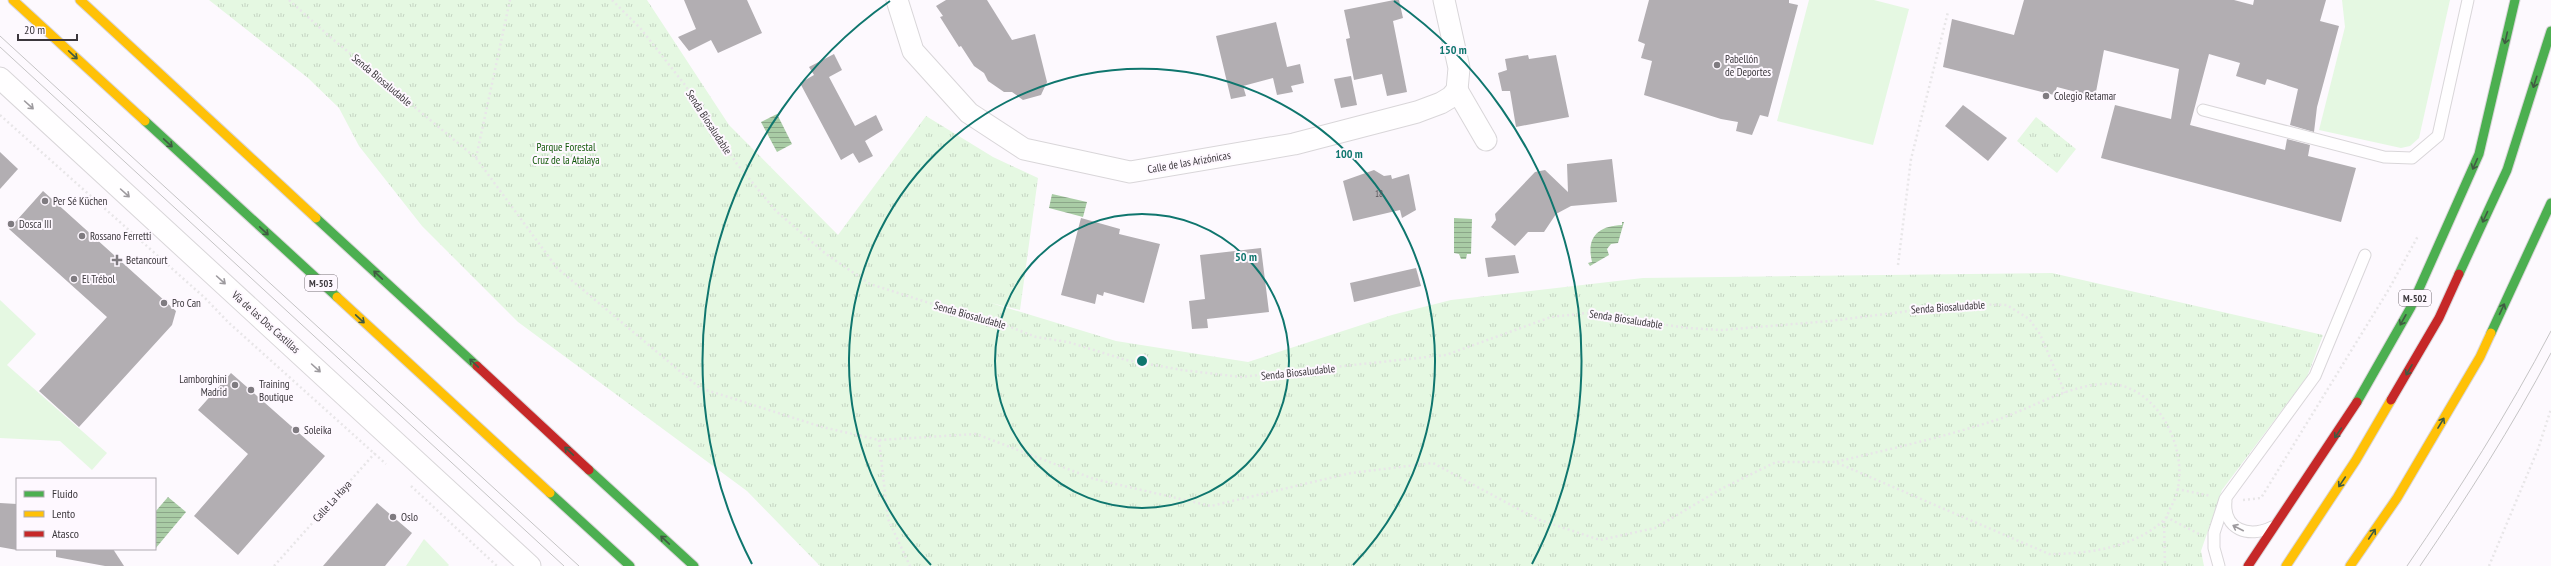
<svg xmlns="http://www.w3.org/2000/svg" width="2551" height="566" font-family="'PT Sans Narrow',sans-serif">
	<defs>
		<pattern id="park-tufts" width="24" height="20" patternUnits="userSpaceOnUse"><rect width="24" height="20" fill="#e5f8e2"/><path d="M3 7l-1-3M5 7V3M7 7l1-3M15 17l-1-3M17 17v-4M19 17l1-3" fill="none" stroke="#c5d5c3"/></pattern>
		<pattern id="water-rules" width="6" height="5" patternUnits="userSpaceOnUse"><rect width="6" height="5" fill="#a9cca5"/><path d="M0 2.5h6" fill="none" stroke="#8ba688"/></pattern>
	</defs>
	<rect width="100%" height="100%" fill="#fdf9fe"/>
	<g fill="#e5f8e2">
		<path d="M 1809,0 L 1874,0 L 1909,9 L 1873,145 L 1777,121 Z"/>
		<path d="M 2342,0 L 2450,0 L 2419,138 L 2410,146 L 2401,148 L 2319,130 L 2345,27 Z"/>
		<path d="M 0,300 L 36,334 L 7,365 L 107,453 L 92,470 L 60,441 L 0,438 Z"/>
		<path d="M 424,539 L 449,565 L 448,566 L 406,566 Z"/>
	</g>
	<g fill="url(#park-tufts)">
		<path d="M 209,0 L 647,0 L 729,125 L 838,235 L 926,116 L 993,157 L 1038,178 L 1020,310 L 991,303 L 1116,341 L 1248,362 L 1392,315 L 1451,300 L 1643,278 L 2052,273 L 2323,335 L 2307,377 L 2222,490 L 2201,551 L 2204,566 L 820,566 L 747,491 L 518,322 L 422,226 L 359,146 L 339,108 L 308,78 Z"/>
		<path d="M 2036,117 L 2076,149 L 2057,173 L 2017,141 Z"/>
	</g>
	<g fill="url(#water-rules)">
		<path d="M 777,114 L 792,144 L 777,152 L 761,122 Z"/>
		<path d="M 1052,194 L 1087,202 L 1083,217 L 1049,208 Z"/>
		<path d="M 1454,218 L 1472,219 L 1471,254 L 1467,254 L 1466,259 L 1461,259 L 1459,254 L 1454,253 Z"/>
		<path d="M 1622,222 L 1624,222 L 1618,243 L 1611,244 L 1607,249 L 1609,255 L 1590,266 L 1588,263 L 1592,262 C 1586,237 1598,226 1622,225 Z"/>
		<path d="M 168,497 L 186,512 L 155,549 L 155,512 Z"/>
	</g>
	<g fill="#b2aeb2">
		<path d="M 684,0 L 747,0 L 762,33 L 718,53 L 711,40 L 689,51 L 678,37 L 696,29 Z"/>
		<path d="M 946,0 L 987,0 L 1012,40 L 1035,34 L 1047,82 L 1041,95 L 1023,100 L 1012,92 L 1004,92 L 988,81 L 984,73 L 974,66 L 961,46 L 959,47 L 940,17 L 943,16 L 936,6 Z"/>
		<path d="M 1394,0 L 1399,0 L 1403,18 L 1393,21 L 1407,92 L 1387,96 L 1382,74 L 1354,80 L 1346,39 L 1350,38 L 1344,10 Z"/>
		<path d="M 1649,0 L 1789,0 L 1789,3 L 1798,5 L 1768,117 L 1760,115 L 1752,135 L 1736,131 L 1738,122 L 1721,119 L 1644,95 L 1652,61 L 1641,58 L 1645,44 L 1638,41 Z"/>
		<path d="M 2024,0 L 2234,0 L 2253,5 L 2254,0 L 2326,0 L 2320,21 L 2339,26 L 2317,107 L 2314,132 L 2290,125 L 2298,89 L 2267,79 L 2265,85 L 2236,76 L 2240,63 L 2209,54 L 2190,125 L 2285,150 L 2287,139 L 2310,145 L 2308,156 L 2356,168 L 2341,222 L 2101,158 L 2115,105 L 2171,119 L 2179,69 L 2104,50 L 2095,97 L 2057,87 L 2054,95 L 1943,67 L 1952,19 L 2014,35 Z"/>
		<path d="M 1276,22 L 1287,67 L 1300,64 L 1304,83 L 1291,86 L 1293,92 L 1277,95 L 1273,78 L 1243,86 L 1246,96 L 1231,99 L 1216,36 Z"/>
		<path d="M 834,54 L 842,70 L 829,77 L 855,126 L 876,115 L 883,130 L 865,141 L 873,156 L 859,163 L 853,153 L 841,160 L 800,83 L 814,75 L 809,67 Z"/>
		<path d="M 1528,55 L 1529,59 L 1556,55 L 1569,117 L 1516,127 L 1510,91 L 1502,91 L 1498,73 L 1507,70 L 1505,59 Z"/>
		<path d="M 1351,76 L 1357,105 L 1341,108 L 1334,79 Z"/>
		<path d="M 1963,105 L 2007,138 L 1988,161 L 1945,126 Z"/>
		<path d="M 0,152 L 18,169 L 0,189 Z"/>
		<path d="M 1612,159 L 1617,202 L 1571,206 L 1556,214 L 1544,232 L 1528,232 L 1515,246 L 1491,227 L 1496,220 L 1495,214 L 1535,172 L 1545,170 L 1568,192 L 1567,164 Z"/>
		<path d="M 1374,170 L 1384,176 L 1391,175 L 1392,179 L 1409,174 L 1416,210 L 1402,218 L 1400,210 L 1353,221 L 1343,181 Z"/>
		<path d="M 43,191 L 176,311 L 172,325 L 79,427 L 39,391 L 107,317 L 9,229 Z"/>
		<path d="M 1081,218 L 1120,229 L 1119,234 L 1160,244 L 1144,303 L 1104,292 L 1103,296 L 1097,294 L 1095,304 L 1061,295 Z"/>
		<path d="M 1261,248 L 1269,312 L 1207,319 L 1208,328 L 1192,329 L 1189,301 L 1205,299 L 1200,255 Z"/>
		<path d="M 1515,255 L 1519,273 L 1488,277 L 1485,258 Z"/>
		<path d="M 1416,268 L 1421,286 L 1354,302 L 1350,283 Z"/>
		<path d="M 231,373 L 325,456 L 238,555 L 194,516 L 248,454 L 198,410 Z"/>
		<path d="M 0,503 L 17,504 L 17,550 L 0,547 Z"/>
		<path d="M 377,503 L 412,533 L 385,566 L 323,566 Z"/>
		<path d="M 56,549 L 113,549 L 124,566 L 105,566 L 56,557 Z"/>
	</g>
	<g fill="none" stroke-linecap="round" stroke-linejoin="round">
		<defs>
			<g id="lane">
				<path d="M 2203,110 L 2384,157 L 2412,158 L 2438,136 L 2468,0"/>
				<path d="M 2226,501 C 2223,530 2249,538 2272,527"/>
				<path d="M 2219,566 L 2214,548 L 2214,533 L 2225,499 L 2315,376 L 2365,255"/>
			</g>
			<g id="street">
				<path d="M 897,0 L 913,51 L 969,113 L 1024,149 L 1130,172 L 1294,144 L 1417,112 L 1441,103 L 1451,97 L 1457,90 L 1459,68 L 1444,0"/>
				<path d="M 0,78 L 530,566"/>
				<path d="M 1457,90 L 1486,140"/>
			</g>
			<g id="fast">
				<path d="M 145,121 L 337,297"/>
				<path d="M 316,218 L 477,366"/>
				<path d="M 2459,274 L 2507,170 L 2551,31"/>
				<path d="M 2491,333 L 2551,203"/>
				<path d="M 2357,402 L 2411,307 L 2479,154 L 2515,0"/>
				<path d="M 589,470 L 694,566"/>
				<path d="M 550,493 L 630,566"/>
			</g>
			<g id="slow">
				<path d="M 13,0 L 145,121"/>
				<path d="M 80,0 L 316,218"/>
				<path d="M 337,297 L 550,493"/>
				<path d="M 2286,566 L 2356,460 L 2391,400"/>
				<path d="M 2350,566 L 2397,498 L 2480,357 L 2491,333"/>
			</g>
			<g id="jam">
				<path d="M 477,366 L 589,470"/>
				<path d="M 2391,400 L 2439,318 L 2459,274"/>
				<path d="M 2248,566 L 2357,402"/>
			</g>
		</defs>
		<use href="#lane" stroke="#d9d6d9" stroke-width="13"/>
		<use href="#street" stroke="#d9d6d9" stroke-width="23"/>
		<use href="#fast" stroke="#d9d6d9" stroke-width="11"/>
		<use href="#slow" stroke="#d9d6d9" stroke-width="11"/>
		<use href="#jam" stroke="#d9d6d9" stroke-width="11"/>
		<g stroke="#e8e6e8" stroke-width="2.5" stroke-dasharray="2 3" stroke-linecap="butt">
			<path d="M 289,0 L 329,36 L 476,158 L 557,268 L 700,388 L 822,427 L 879,440 L 976,434 L 1094,479 L 1211,506 L 1351,473 L 1433,463 L 1537,519 L 1600,540 L 1655,528 L 1721,489 L 1776,462 L 1835,462 L 2049,554 C 2087,554 2133,548 2163,521 C 2167,518 2169,510 2172,505 C 2196,459 2159,379 2102,384 C 2063,387 2027,411 1990,422 C 1939,438 1887,450 1835,462"/>
			<path d="M 612,0 L 641,29 L 685,85 L 737,164 L 776,211 L 826,254 L 870,284 L 942,307 L 987,318 L 1036,337 L 1068,342 L 1126,360 L 1182,370 L 1241,377 L 1446,355 L 1551,317 L 1587,313 L 1687,328 L 1722,330 L 1830,321 L 1965,304 L 2007,305 L 2029,319 L 2040,334 L 2065,393"/>
			<path d="M 0,115 L 205,298 L 228,322 L 386,464"/>
			<path d="M 476,158 L 510,0"/>
			<path d="M 1898,265 L 1911,159 L 1948,12"/>
			<path d="M 879,440 L 888,519 L 910,566"/>
			<path d="M 411,486 L 497,566"/>
			<path d="M 2177,489 L 2211,496"/>
			<path d="M 2243,500 L 2261,498 L 2389,289 L 2418,236"/>
			<path d="M 2166,517 L 2199,534"/>
			<path d="M 2164,521 L 2165,566"/>
			<path d="M 274,566 L 375,453"/>
			<path d="M 2489,566 L 2538,449 L 2551,409"/>
		</g>
		<use href="#lane" stroke="#fffeff" stroke-width="11"/>
		<use href="#street" stroke="#fffeff" stroke-width="21"/>
		<use href="#fast" stroke="#4caf50" stroke-width="9"/>
		<use href="#slow" stroke="#ffc107" stroke-width="9"/>
		<use href="#jam" stroke="#c62828" stroke-width="9"/>
		<g stroke="#c5c4c5" stroke-width="1">
			<path d="M 0,36 L 579,566"/>
			<path d="M 0,47 L 564,566"/>
			<path d="M 2407,566 C 2459,490 2508,413 2551,331"/>
			<path d="M 2420,566 C 2467,497 2512,427 2551,353"/>
		</g>
	</g>
	<defs><path id="oneway-shaft" d="M-6 0H5M1.5-3L5.5 0L1.5 3" fill="none" stroke-width="1.6" stroke-linecap="round" stroke-linejoin="round"/></defs>
	<g stroke="#405b42">
		<use href="#oneway-shaft" transform="translate(2506 38) rotate(103)"/>
		<use href="#oneway-shaft" transform="translate(73 55) rotate(43)"/>
		<use href="#oneway-shaft" transform="translate(2535 82) rotate(108)"/>
		<use href="#oneway-shaft" transform="translate(168 143) rotate(43)"/>
		<use href="#oneway-shaft" transform="translate(2475 164) rotate(114)"/>
		<use href="#oneway-shaft" transform="translate(2485 217) rotate(115)"/>
		<use href="#oneway-shaft" transform="translate(264 231) rotate(43)"/>
		<use href="#oneway-shaft" transform="translate(378 275) rotate(-137)"/>
		<use href="#oneway-shaft" transform="translate(2502 309) rotate(-65)"/>
		<use href="#oneway-shaft" transform="translate(360 319) rotate(43)"/>
		<use href="#oneway-shaft" transform="translate(2403 320) rotate(119)"/>
		<use href="#oneway-shaft" transform="translate(474 363) rotate(-137)"/>
		<use href="#oneway-shaft" transform="translate(2409 370) rotate(120)"/>
		<use href="#oneway-shaft" transform="translate(2441 423) rotate(-59)"/>
		<use href="#oneway-shaft" transform="translate(2338 433) rotate(124)"/>
		<use href="#oneway-shaft" transform="translate(569 451) rotate(-137)"/>
		<use href="#oneway-shaft" transform="translate(2342 482) rotate(124)"/>
		<use href="#oneway-shaft" transform="translate(2372 534) rotate(-56)"/>
		<use href="#oneway-shaft" transform="translate(665 540) rotate(-137)"/>
	</g>
	<g stroke="#9d9a9e">
		<use href="#oneway-shaft" transform="translate(29 105) rotate(42)"/>
		<use href="#oneway-shaft" transform="translate(125 193) rotate(42)"/>
		<use href="#oneway-shaft" transform="translate(221 280) rotate(42)"/>
		<use href="#oneway-shaft" transform="translate(316 368) rotate(42)"/>
		<use href="#oneway-shaft" transform="translate(2238 528) rotate(-153)"/>
	</g>
	<g fill="none" stroke="#0f766e" stroke-width="2">
		<circle cx="1142" cy="361" r="147"/>
		<path d="M931 565A293 293 0 1 1 1353 565"/>
		<path d="M752 564A440 440 0 0 1 890 1M1394 1A440 440 0 0 1 1532 564"/>
	</g>
	<g fill="#7f7b80" stroke="#fef8ff" stroke-width="1.5">
		<circle cx="1717" cy="65" r="4"/>
		<circle cx="2046" cy="96" r="4"/>
		<circle cx="45" cy="201" r="4"/>
		<circle cx="11" cy="224" r="4"/>
		<circle cx="82" cy="236" r="4"/>
		<path d="M115 254h4v4h4v4h-4v4h-4v-4h-4v-4h4z"/>
		<circle cx="74" cy="279" r="4"/>
		<circle cx="164" cy="303" r="4"/>
		<circle cx="235" cy="385" r="4"/>
		<circle cx="251" cy="390" r="4"/>
		<circle cx="296" cy="430" r="4"/>
		<circle cx="393" cy="517" r="4"/>
	</g>
	<g text-anchor="middle" dominant-baseline="central" stroke-width="4" stroke-linejoin="round" paint-order="stroke">
		<g font-size="9" fill="#59555a">
			<text x="1379" y="193">18</text>
		</g>
		<g fill="#fef8ff" stroke="#767176" stroke-width="1">
			<rect x="305" y="275" width="32" height="16" rx="3"/>
			<rect x="2399" y="290" width="32" height="16" rx="3"/>
		</g>
		<g font-size="10" font-weight="bold" fill="#3b373c">
			<text x="321" y="283">M-503</text>
			<text x="2415" y="298">M-502</text>
		</g>
		<g font-size="11" fill="#3b373c" stroke="#fef8ff" text-anchor="start">
			<text x="1725" y="59">Pabellón<tspan x="1725" dy="13">de Deportes</tspan></text>
			<text x="2054" y="96">Colegio Retamar</text>
			<text x="53" y="201">Per Sé Küchen</text>
			<text x="19" y="224">Dosca III</text>
			<text x="90" y="236">Rossano Ferretti</text>
			<text x="126" y="260">Betancourt</text>
			<text x="82" y="279">El Trébol</text>
			<text x="172" y="303">Pro Can</text>
			<text x="227" y="379" text-anchor="end">Lamborghini<tspan x="227" dy="13">Madrid</tspan></text>
			<text x="259" y="384">Training<tspan x="259" dy="13">Boutique</tspan></text>
			<text x="304" y="430">Soleika</text>
			<text x="401" y="517">Oslo</text>
		</g>
		<g font-size="11" fill="#3b373c" stroke="#fef8ff">
			<text transform="translate(382 80) rotate(40)">Senda Biosaludable</text>
			<text transform="translate(709 122) rotate(57)">Senda Biosaludable</text>
			<text transform="translate(1189 162) rotate(-10)">Calle de las Arizónicas</text>
			<text transform="translate(1948 307) rotate(-4)">Senda Biosaludable</text>
			<text transform="translate(970 315) rotate(16)">Senda Biosaludable</text>
			<text transform="translate(1626 319) rotate(9)">Senda Biosaludable</text>
			<text transform="translate(266 322) rotate(42)">Vía de las Dos Castillas</text>
			<text transform="translate(1298 372) rotate(-6)">Senda Biosaludable</text>
			<text transform="translate(332 501) rotate(-48)">Calle La Haya</text>
		</g>
		<g font-size="11" fill="#135a0b" stroke="#fef8ff">
			<text x="566" y="147">Parque Forestal<tspan x="566" dy="13">Cruz de la Atalaya</tspan></text>
		</g>
	</g>
	<circle cx="1142" cy="361" r="6" fill="#0f766e" stroke="#fef8ff" stroke-width="2"/>
	<g font-size="12" text-anchor="middle" font-weight="bold" fill="#0f766e" stroke="#fef8ff" stroke-width="4" stroke-linejoin="round" paint-order="stroke">
		<text x="1453" y="54">150 m</text>
		<text x="1349" y="158">100 m</text>
		<text x="1246" y="261">50 m</text>
	</g>
	<rect x="16" y="478" width="140" height="72" fill="#fef8ff" stroke="#b0abb1"/>
	<rect x="24" y="491" width="20" height="6" fill="#4caf50" stroke="#b0abb1"/>
	<text x="52" y="498" font-size="12" fill="#3b373c">Fluido</text>
	<rect x="24" y="511" width="20" height="6" fill="#ffc107" stroke="#b0abb1"/>
	<text x="52" y="518" font-size="12" fill="#3b373c">Lento</text>
	<rect x="24" y="531" width="20" height="6" fill="#c62828" stroke="#b0abb1"/>
	<text x="52" y="538" font-size="12" fill="#3b373c">Atasco</text>
	<path d="M18 34v6h59v-6" fill="none" stroke="#3b373c" stroke-width="2"/>
	<text x="24" y="34" font-size="12" fill="#3b373c" stroke="#fef8ff" stroke-width="3" paint-order="stroke">20 m</text>
</svg>
